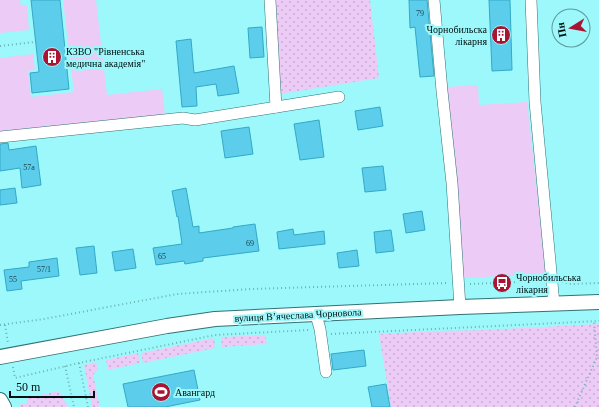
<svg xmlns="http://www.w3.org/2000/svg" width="599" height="407" font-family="'Times New Roman',serif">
	<defs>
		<pattern id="grass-dots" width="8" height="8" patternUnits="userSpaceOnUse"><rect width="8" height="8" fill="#eccbf6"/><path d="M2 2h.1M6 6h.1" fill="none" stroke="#c9add2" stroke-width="1.8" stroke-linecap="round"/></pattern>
	</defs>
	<rect width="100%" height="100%" fill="#9cf8fb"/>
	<g fill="url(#grass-dots)">
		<path d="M 274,0 L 370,0 L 379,78 L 280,94 Z"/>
		<path d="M 599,324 L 599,407 L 391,407 L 379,334 L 437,331 L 486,330 Z"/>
		<path d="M 265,335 L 267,344 L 222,347 L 221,337 Z"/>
		<path d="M 214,338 L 215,348 L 143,363 L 141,353 Z"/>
		<path d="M 138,353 L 140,363 L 108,370 L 106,360 Z"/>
		<path d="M 96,362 L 98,369 L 93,375 L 100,407 L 92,407 L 84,365 Z"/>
		<path d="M 59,391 L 68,407 L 20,407 L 19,405 L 27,403 L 27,398 Z"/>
	</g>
	<g fill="#eccbf6">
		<path d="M 0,0 L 20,0 L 21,5 L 27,5 L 29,30 L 0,33 Z"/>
		<path d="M 63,0 L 96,0 L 107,95 L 162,89 L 165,115 L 0,135 L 0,58 L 33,54 L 35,70 L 28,71 L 31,97 L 74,92 Z"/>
		<path d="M 478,85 L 479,105 L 527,102 L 546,271 L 545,274 L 462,278 L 446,87 Z"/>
	</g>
	<g fill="#5dcdec" stroke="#32a9c7">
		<path d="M 31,0 L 60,0 L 69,89 L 32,93 L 30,73 L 39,72 Z"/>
		<path d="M 409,0 L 427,0 L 434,76 L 420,77 L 415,27 L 410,28 Z"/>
		<path d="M 489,0 L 510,0 L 512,70 L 492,71 Z"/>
		<path d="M 262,27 L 264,57 L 250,58 L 248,28 Z"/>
		<path d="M 191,39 L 194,73 L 234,66 L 239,93 L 218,96 L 216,84 L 196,87 L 197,106 L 182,107 L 176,41 Z"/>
		<path d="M 380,107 L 383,126 L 358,130 L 355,111 Z"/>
		<path d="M 319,120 L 324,157 L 300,160 L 294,124 Z"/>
		<path d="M 249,127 L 253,154 L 225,158 L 221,131 Z"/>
		<path d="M 8,143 L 9,150 L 36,146 L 41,185 L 22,188 L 20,168 L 0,171 L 0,144 Z"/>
		<path d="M 383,166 L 386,190 L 365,192 L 362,168 Z"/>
		<path d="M 15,188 L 17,203 L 0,205 L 0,190 Z"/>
		<path d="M 186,188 L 193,227 L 199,226 L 199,233 L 233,228 L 233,227 L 255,224 L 259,251 L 203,258 L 203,261 L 185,264 L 184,261 L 156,265 L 153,248 L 182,244 L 178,216 L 177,217 L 172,191 Z"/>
		<path d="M 422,211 L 425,230 L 406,233 L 403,214 Z"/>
		<path d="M 293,229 L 294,235 L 324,231 L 325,244 L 279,249 L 277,232 Z"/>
		<path d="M 391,230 L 394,251 L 376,253 L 374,232 Z"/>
		<path d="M 94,246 L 97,273 L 80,275 L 76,248 Z"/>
		<path d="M 133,249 L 136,268 L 115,271 L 112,252 Z"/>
		<path d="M 357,250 L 359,266 L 339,268 L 337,253 Z"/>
		<path d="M 57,258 L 59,276 L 21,281 L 22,289 L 7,291 L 4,270 L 29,267 L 29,262 Z"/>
		<path d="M 364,350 L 366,366 L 333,370 L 331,354 Z"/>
		<path d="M 194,370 L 200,400 L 165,407 L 128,407 L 123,384 Z"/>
		<path d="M 386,384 L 390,407 L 372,407 L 368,387 Z"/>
	</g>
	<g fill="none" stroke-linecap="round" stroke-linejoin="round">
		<defs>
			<g id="minor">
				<path d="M 270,0 L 276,107"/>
				<path d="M 434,0 L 442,91 L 452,183 L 460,307"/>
				<path d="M 531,0 L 535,102 L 554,304"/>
				<path d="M 0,137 L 183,118 L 195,120 L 339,97"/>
				<path d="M 316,315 L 320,329 L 326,372"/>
			</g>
			<g id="major">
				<path d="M 0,357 L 167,326 L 215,319 L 460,307 L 599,302"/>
				<path d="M 0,400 L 4,407"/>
			</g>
		</defs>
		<use href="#minor" stroke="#317274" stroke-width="12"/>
		<use href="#major" stroke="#317274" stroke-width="16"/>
		<g stroke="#6db2b4" stroke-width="2" stroke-dasharray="1 3" stroke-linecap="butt">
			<path d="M 0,46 L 35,42"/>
			<path d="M 562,282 L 571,284 L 599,283"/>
			<path d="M 470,284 L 542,281"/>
			<path d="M 0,325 L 44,319 L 177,294 L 251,289 L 448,283"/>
			<path d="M 5,325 L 8,343"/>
			<path d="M 331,334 L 599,321"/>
			<path d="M 79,363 L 88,407"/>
			<path d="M 65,366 L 74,407"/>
			<path d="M 13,367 L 15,378 L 79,363 L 215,335 L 309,330"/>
			<path d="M 575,407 L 597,357 L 594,322"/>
		</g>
		<use href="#minor" stroke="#fff" stroke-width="11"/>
		<use href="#major" stroke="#fff" stroke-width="14"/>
	</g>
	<defs>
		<symbol id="building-disc" viewBox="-11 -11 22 22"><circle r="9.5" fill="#aa1433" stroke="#9cf8fb"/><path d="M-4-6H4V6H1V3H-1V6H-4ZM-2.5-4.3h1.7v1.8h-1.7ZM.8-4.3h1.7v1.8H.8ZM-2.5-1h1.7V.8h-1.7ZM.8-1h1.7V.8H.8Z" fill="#fff"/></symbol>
		<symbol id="bus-disc" viewBox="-11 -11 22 22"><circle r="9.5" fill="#aa1433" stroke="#9cf8fb"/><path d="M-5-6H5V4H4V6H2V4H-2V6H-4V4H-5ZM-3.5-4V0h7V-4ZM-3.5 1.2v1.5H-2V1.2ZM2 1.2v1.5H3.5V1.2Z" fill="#fff"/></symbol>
		<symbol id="stadium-disc" viewBox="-11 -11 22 22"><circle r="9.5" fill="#aa1433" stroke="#9cf8fb"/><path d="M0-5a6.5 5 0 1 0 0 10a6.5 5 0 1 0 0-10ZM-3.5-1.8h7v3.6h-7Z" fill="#fff"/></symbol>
	</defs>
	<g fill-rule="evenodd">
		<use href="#building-disc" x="490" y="24" width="22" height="22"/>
		<use href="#building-disc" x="41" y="46" width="22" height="22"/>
		<use href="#bus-disc" x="491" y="272" width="22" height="22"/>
		<use href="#stadium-disc" x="150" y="381" width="22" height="22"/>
	</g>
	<g text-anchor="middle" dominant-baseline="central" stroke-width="4" stroke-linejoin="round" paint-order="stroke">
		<g font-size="8" fill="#173f48">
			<text x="420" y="13">79</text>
			<text x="29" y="167">57а</text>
			<text x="250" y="243">69</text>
			<text x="162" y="256">65</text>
			<text x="44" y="269">57/1</text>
			<text x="13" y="279">55</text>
		</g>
		<g font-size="10" fill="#001011" stroke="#9cf8fb" text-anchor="start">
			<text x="487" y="29" text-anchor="end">Чорнобильска<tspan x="487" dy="12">лікарня</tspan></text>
			<text x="66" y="51">КЗВО "Рівненська<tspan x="66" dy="12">медична академія"</tspan></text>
			<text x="516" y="277">Чорнобильська<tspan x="516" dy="12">лікарня</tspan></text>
			<text x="175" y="392">Авангард</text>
		</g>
		<g font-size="10" fill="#001011" stroke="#9cf8fb">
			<text transform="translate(298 315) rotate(-3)">вулиця Вʼячеслава Чорновола</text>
		</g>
	</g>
	<g transform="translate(571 28) rotate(259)"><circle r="19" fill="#9cf8fb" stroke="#5e9b9d"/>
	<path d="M0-3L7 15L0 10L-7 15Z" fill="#aa1433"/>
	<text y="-6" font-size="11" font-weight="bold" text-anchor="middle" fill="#001011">Пн</text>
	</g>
	<path d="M10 391v6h84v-6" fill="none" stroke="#001011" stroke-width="2"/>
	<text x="16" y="391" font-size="12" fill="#001011" stroke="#9cf8fb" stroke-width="3" paint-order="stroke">50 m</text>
</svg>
